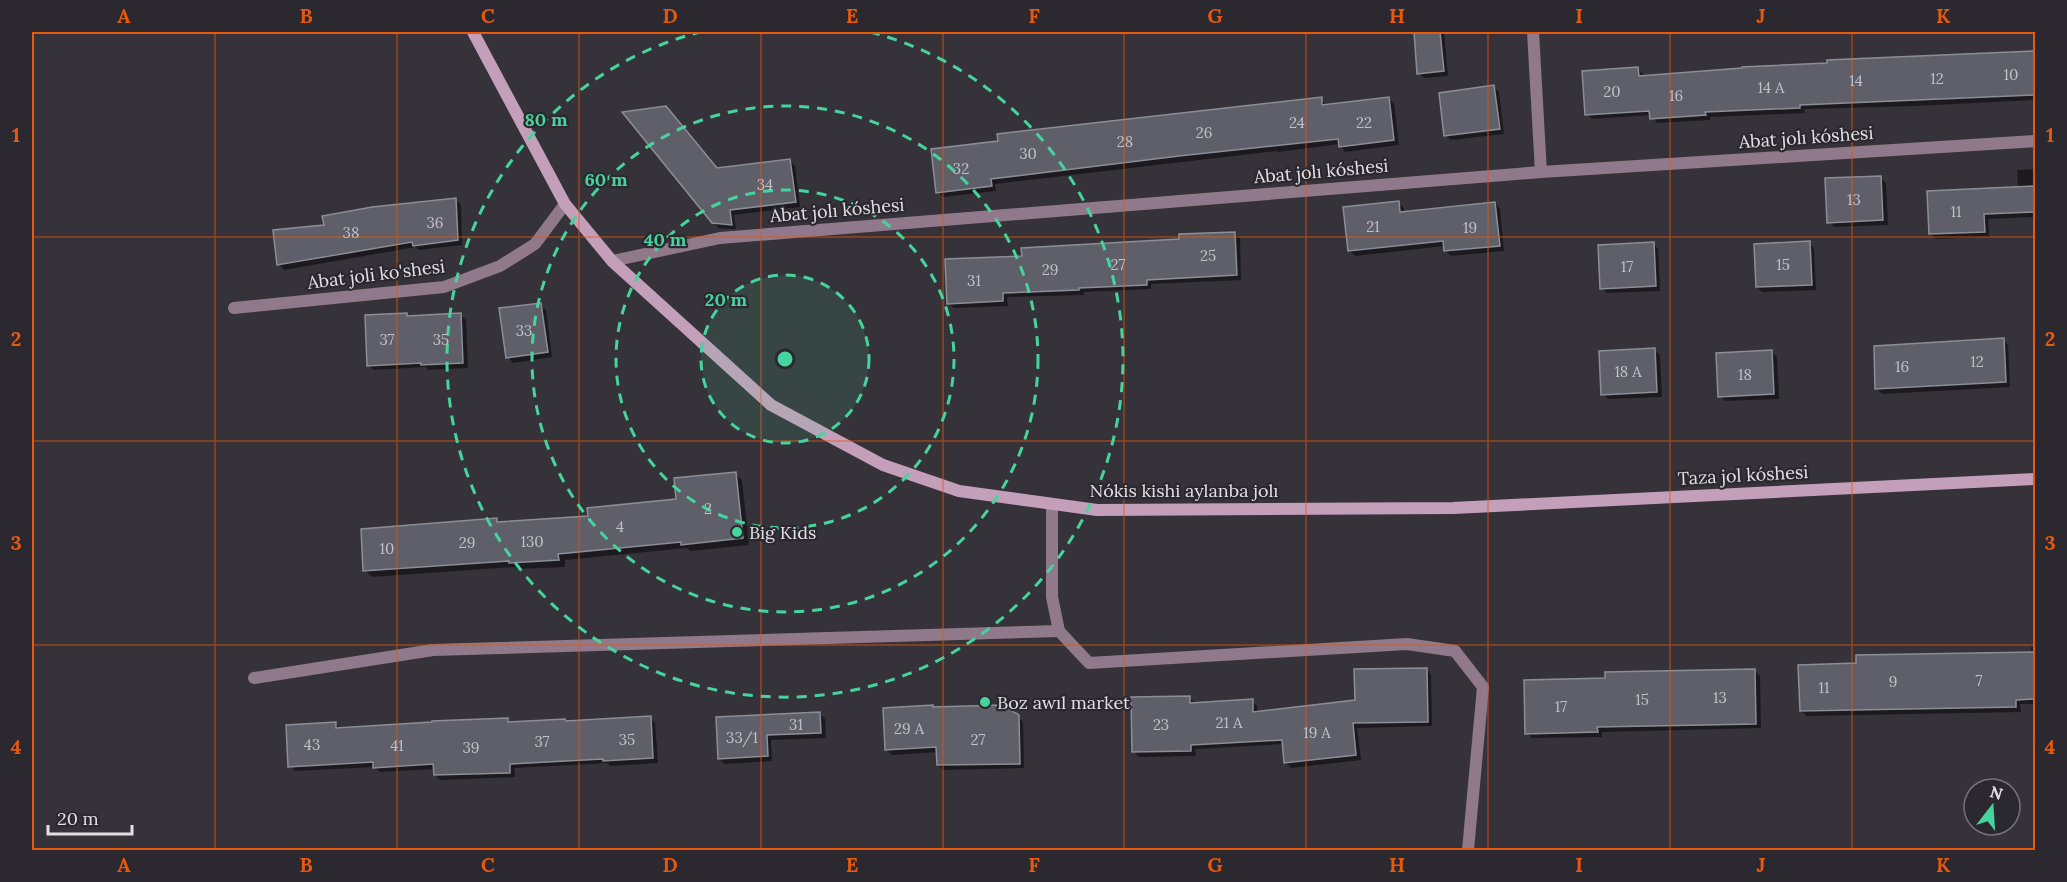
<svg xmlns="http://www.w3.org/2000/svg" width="2067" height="882" font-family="Lora,serif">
	<rect width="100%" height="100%" fill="#363239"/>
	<g fill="#0007">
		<path d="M 1415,32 L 1444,32 L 1448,76 L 1424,78 L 1419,73 Z"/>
		<path d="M 2036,53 L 2036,100 L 1916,106 L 1804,109 L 1805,113 L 1710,117 L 1710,120 L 1657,123 L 1651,115 L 1592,119 L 1587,114 L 1638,69 L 1643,74 L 1643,77 Z"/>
		<path d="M 1494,87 L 1499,92 L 1504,134 L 1451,140 L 1446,135 Z"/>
		<path d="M 1388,98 L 1394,104 L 1399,145 L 1345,152 L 1340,144 L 1278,152 L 1277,151 L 995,184 L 996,191 L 943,197 L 938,192 L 932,151 L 1321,99 L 1326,106 Z"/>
		<path d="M 790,161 L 795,166 L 800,207 L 734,215 L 736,229 L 719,228 L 713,222 L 717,169 Z"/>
		<path d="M 2036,169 L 2036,217 L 1988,219 L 1989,237 L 1936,239 L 1930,234 L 2018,188 L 2017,170 Z"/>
		<path d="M 1880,178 L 1886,183 L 1888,225 L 1834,227 L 1829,222 Z"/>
		<path d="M 455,200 L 461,205 L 462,245 L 419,250 L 416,247 L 284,270 L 279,264 L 326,226 Z"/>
		<path d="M 1398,203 L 1404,208 L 1404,213 L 1495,203 L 1500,209 L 1504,251 L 1451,256 L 1445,250 L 1445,246 L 1355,256 L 1349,250 Z"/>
		<path d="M 1234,233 L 1240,238 L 1241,280 L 1151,284 L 1151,289 L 1084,292 L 1084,295 L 1007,297 L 1008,306 L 954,308 L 948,303 L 1023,258 Z"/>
		<path d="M 1809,243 L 1814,248 L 1816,290 L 1762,292 L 1757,287 Z"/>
		<path d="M 1653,244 L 1658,249 L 1660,291 L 1607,293 L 1601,288 Z"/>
		<path d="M 540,305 L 546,310 L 552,357 L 513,363 L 508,357 Z"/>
		<path d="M 460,315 L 466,320 L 468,368 L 428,370 L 426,367 L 374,370 L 368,365 Z"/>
		<path d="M 2003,340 L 2008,345 L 2010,387 L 1882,394 L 1877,389 Z"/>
		<path d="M 1654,350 L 1660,355 L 1662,397 L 1608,399 L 1603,394 Z"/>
		<path d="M 1772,352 L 1777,357 L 1779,399 L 1725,401 L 1720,396 Z"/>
		<path d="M 735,474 L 742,480 L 749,545 L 690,551 L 687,548 L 565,560 L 565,567 L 517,569 L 515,567 L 372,577 L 365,570 L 496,520 L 500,523 L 590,518 L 678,501 Z"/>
		<path d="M 2036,646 L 2036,704 L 2020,704 L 2021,712 L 1807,716 L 1801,711 L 2031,654 L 2031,647 Z"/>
		<path d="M 1426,669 L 1431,674 L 1432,726 L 1357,728 L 1361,760 L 1291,768 L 1286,763 L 1284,744 L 1195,749 L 1196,756 L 1139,757 L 1134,751 L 1190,698 L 1196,704 L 1252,701 L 1257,706 L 1258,713 L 1356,702 Z"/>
		<path d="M 1755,671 L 1760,676 L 1761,728 L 1602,732 L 1602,737 L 1532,738 L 1527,733 L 1607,680 Z"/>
		<path d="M 934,709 L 1018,716 L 1023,722 L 1024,768 L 943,770 L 938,765 L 938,752 L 892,755 L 887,750 Z"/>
		<path d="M 820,714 L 825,719 L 826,738 L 771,740 L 772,761 L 725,764 L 719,759 L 717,719 Z"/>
		<path d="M 650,718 L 655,723 L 658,763 L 610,766 L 608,763 L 514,768 L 515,777 L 440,780 L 435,775 L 435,769 L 380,772 L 374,767 L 295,771 L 290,766 L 336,724 L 341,729 L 508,720 L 511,723 L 567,723 Z"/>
	</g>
	<g fill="#5e5f68" stroke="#8c8e97" stroke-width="1.5">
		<path d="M 1414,32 L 1440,32 L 1444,71 L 1417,74 Z"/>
		<path d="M 2036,51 L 2036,95 L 1800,105 L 1800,108 L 1705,112 L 1706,115 L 1650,119 L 1649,111 L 1585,115 L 1582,71 L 1638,67 L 1639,76 L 1742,68 L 1742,67 L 1827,63 L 1827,60 Z"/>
		<path d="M 1494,85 L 1500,129 L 1444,136 L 1439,93 Z"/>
		<path d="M 1322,97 L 1322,105 L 1389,97 L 1394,140 L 1339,147 L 1338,139 L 1179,156 L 991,179 L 992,186 L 936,193 L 931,149 L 998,141 L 997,134 Z"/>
		<path d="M 666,106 L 717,168 L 790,159 L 796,202 L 730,210 L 732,225 L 712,223 L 622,112 Z"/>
		<path d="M 1881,176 L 1883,220 L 1827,223 L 1825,178 Z"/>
		<path d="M 2036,186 L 2036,212 L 1984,214 L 1985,232 L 1929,234 L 1927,191 Z"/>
		<path d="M 456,198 L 458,240 L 413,246 L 412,242 L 277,265 L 273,230 L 324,225 L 322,216 L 372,207 Z"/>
		<path d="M 1399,201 L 1400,212 L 1495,202 L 1500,246 L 1444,251 L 1443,241 L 1348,251 L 1343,207 Z"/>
		<path d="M 1235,232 L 1237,275 L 1147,280 L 1147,285 L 1079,288 L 1079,290 L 1003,293 L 1003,301 L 947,304 L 945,259 L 1022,256 L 1021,248 L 1179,239 L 1179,234 Z"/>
		<path d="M 1810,241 L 1812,285 L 1756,287 L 1754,244 Z"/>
		<path d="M 1654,242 L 1656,286 L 1600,289 L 1598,245 Z"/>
		<path d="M 541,303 L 548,352 L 506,358 L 499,308 Z"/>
		<path d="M 407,313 L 407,316 L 461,313 L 463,363 L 421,365 L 421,363 L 367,366 L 365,315 Z"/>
		<path d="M 2004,338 L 2006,382 L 1875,389 L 1874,346 Z"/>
		<path d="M 1655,348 L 1657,392 L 1601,395 L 1599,351 Z"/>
		<path d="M 1772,350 L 1774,394 L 1718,397 L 1716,353 Z"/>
		<path d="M 736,472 L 743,538 L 681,545 L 681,542 L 558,554 L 559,560 L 509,563 L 509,561 L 363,571 L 361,529 L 497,518 L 497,522 L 588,516 L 587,508 L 676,499 L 674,478 Z"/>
		<path d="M 2036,652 L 2036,699 L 2016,700 L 2016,707 L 1800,711 L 1798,665 L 1856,663 L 1856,655 Z"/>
		<path d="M 1427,668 L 1428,722 L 1353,723 L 1356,755 L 1284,763 L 1282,740 L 1191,745 L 1191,751 L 1132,752 L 1131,697 L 1190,696 L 1190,703 L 1253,699 L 1253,712 L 1355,700 L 1354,669 Z"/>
		<path d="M 1755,669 L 1756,724 L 1597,727 L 1598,732 L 1525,734 L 1524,680 L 1605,678 L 1605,672 Z"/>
		<path d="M 933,705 L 933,707 L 1002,705 L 1019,715 L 1020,764 L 937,765 L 936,747 L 885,750 L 883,708 Z"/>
		<path d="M 820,712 L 821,733 L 767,735 L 768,756 L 718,759 L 716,717 Z"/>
		<path d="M 651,716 L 653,758 L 603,761 L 603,759 L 510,764 L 510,773 L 434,775 L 433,764 L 373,768 L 373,762 L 288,767 L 286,725 L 336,722 L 336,728 L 432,722 L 432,721 L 508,718 L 508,722 L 565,719 L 566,721 Z"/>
	</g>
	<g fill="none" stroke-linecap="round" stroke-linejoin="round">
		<g stroke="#90798a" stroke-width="12">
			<path d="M 1533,32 L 1541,172"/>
			<path d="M 612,261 L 720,238 L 1541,172 L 2036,141"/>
			<path d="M 234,308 L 444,287 L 500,266 L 535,244 L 565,204"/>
			<path d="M 1052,504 L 1052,597 L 1059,631 L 1089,663 L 1407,644 L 1455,651 L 1483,687 L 1468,850"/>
			<path d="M 254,678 L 433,650 L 1059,631"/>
		</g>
		<path stroke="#c49fba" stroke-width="12" d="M 473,32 L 565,204 L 612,261 L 771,405 L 883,465 L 959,491 L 1097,510 L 1453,508 L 2036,479"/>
	</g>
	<path fill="none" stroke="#e8590c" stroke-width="1.5" stroke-opacity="0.55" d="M 215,32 L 215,850M 397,32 L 397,850M 579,32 L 579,850M 761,32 L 761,850M 943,32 L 943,850M 1124,32 L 1124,850M 1306,32 L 1306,850M 1488,32 L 1488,850M 1670,32 L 1670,850M 1852,32 L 1852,850M 32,237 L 2036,237M 32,441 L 2036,441M 32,645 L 2036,645"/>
	<circle cx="785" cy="359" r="84" fill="#46d49e" fill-opacity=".12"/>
	<g fill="none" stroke="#46d49e" stroke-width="3" stroke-dasharray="10 8">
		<circle cx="785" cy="359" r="84"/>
		<circle cx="785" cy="359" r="169"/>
		<circle cx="785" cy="359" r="253"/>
		<path d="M870 32A338 338 0 1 1 700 32"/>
	</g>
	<g fill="#46d49e" stroke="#2c282f" stroke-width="2">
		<circle cx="737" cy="532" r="6"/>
		<circle cx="985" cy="702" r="6"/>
	</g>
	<g text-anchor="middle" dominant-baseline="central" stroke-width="4.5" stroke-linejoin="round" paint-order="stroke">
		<g font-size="15" fill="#c1c0c6">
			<text x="2011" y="74">10</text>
			<text x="1937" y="78">12</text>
			<text x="1856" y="80">14</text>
			<text x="1771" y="87">14 А</text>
			<text x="1612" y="91">20</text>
			<text x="1676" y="95">16</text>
			<text x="1297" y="122">24</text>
			<text x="1364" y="122">22</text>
			<text x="1204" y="132">26</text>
			<text x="1125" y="141">28</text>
			<text x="1028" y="153">30</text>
			<text x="961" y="168">32</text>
			<text x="765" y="184">34</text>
			<text x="1854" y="199">13</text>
			<text x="1956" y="211">11</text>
			<text x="435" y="222">36</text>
			<text x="1373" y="226">21</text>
			<text x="1470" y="227">19</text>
			<text x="351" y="232">38</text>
			<text x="1208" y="255">25</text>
			<text x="1118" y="264">27</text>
			<text x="1783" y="264">15</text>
			<text x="1627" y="266">17</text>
			<text x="1050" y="269">29</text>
			<text x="974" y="280">31</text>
			<text x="524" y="330">33</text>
			<text x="387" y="339">37</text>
			<text x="441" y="339">35</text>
			<text x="1977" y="361">12</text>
			<text x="1902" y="366">16</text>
			<text x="1628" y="371">18 А</text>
			<text x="1745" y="374">18</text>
			<text x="708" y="508">2</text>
			<text x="620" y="526">4</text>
			<text x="532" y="541">130</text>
			<text x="467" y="542">29</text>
			<text x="387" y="548">10</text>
			<text x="1979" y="680">7</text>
			<text x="1893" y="681">9</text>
			<text x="1824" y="687">11</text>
			<text x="1720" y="697">13</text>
			<text x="1642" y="699">15</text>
			<text x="1561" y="706">17</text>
			<text x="1229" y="722">21 А</text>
			<text x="796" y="724">31</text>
			<text x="1161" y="724">23</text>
			<text x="909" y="728">29 А</text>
			<text x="1317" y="732">19 А</text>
			<text x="742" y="737">33/1</text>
			<text x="627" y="739">35</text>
			<text x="978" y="739">27</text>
			<text x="542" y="741">37</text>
			<text x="312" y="744">43</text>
			<text x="397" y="745">41</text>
			<text x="471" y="747">39</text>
		</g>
		<g font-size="18" fill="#e2e0e5" stroke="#2c282f">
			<text transform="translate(1806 137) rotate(-4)">Abat jolı kóshesi</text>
			<text transform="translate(1321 171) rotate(-5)">Abat jolı kóshesi</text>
			<text transform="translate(837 210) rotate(-5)">Abat jolı kóshesi</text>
			<text transform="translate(376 274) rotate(-7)">Abat joli ko'shesi</text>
			<text transform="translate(1743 475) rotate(-3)">Taza jol kóshesi</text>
			<text x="1184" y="490">Nókis kishi aylanba jolı</text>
		</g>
		<g font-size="18" fill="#e2e0e5" stroke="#2c282f" text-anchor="start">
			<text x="749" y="532">Big Kids</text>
			<text x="997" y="702">Boz awıl market</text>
		</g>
	</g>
	<circle cx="785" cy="359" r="9" fill="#46d49e" stroke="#2c282f" stroke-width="3"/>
	<g font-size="18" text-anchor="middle" font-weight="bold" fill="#46d49e" stroke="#2c282f" stroke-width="4.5" stroke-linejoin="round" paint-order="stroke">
		<text x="546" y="126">80 m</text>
		<text x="606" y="186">60 m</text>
		<text x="665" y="246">40 m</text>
		<text x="726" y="306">20 m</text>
	</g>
	<rect width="2067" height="882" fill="none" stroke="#2c282f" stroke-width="66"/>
	<g transform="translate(1992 807) rotate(17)"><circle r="28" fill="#2c282f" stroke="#757278" stroke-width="1.5"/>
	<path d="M0-4.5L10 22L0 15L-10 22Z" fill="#46d49e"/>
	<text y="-9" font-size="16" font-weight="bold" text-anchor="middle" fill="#e2e0e5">N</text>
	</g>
	<path d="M48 825v9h84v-9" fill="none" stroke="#e2e0e5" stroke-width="3"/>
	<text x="57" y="825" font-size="18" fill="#e2e0e5" stroke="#2c282f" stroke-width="4.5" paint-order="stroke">20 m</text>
	<rect x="33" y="33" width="2001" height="816" fill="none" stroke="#e8590c" stroke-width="2"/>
	<g font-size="20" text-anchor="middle" font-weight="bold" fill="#e8590c">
		<text x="124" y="23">A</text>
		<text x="306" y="23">B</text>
		<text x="488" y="23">C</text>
		<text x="670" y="23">D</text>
		<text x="852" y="23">E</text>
		<text x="1034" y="23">F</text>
		<text x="1215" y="23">G</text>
		<text x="1397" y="23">H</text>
		<text x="1579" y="23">I</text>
		<text x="1761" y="23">J</text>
		<text x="1943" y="23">K</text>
		<text x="16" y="142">1</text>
		<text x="2050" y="142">1</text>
		<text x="16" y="346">2</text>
		<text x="2050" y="346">2</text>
		<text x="16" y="550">3</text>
		<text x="2050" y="550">3</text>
		<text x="16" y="754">4</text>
		<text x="2050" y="754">4</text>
		<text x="124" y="872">A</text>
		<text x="306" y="872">B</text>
		<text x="488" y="872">C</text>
		<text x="670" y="872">D</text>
		<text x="852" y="872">E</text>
		<text x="1034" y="872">F</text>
		<text x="1215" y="872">G</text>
		<text x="1397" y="872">H</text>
		<text x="1579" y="872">I</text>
		<text x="1761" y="872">J</text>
		<text x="1943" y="872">K</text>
	</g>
</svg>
